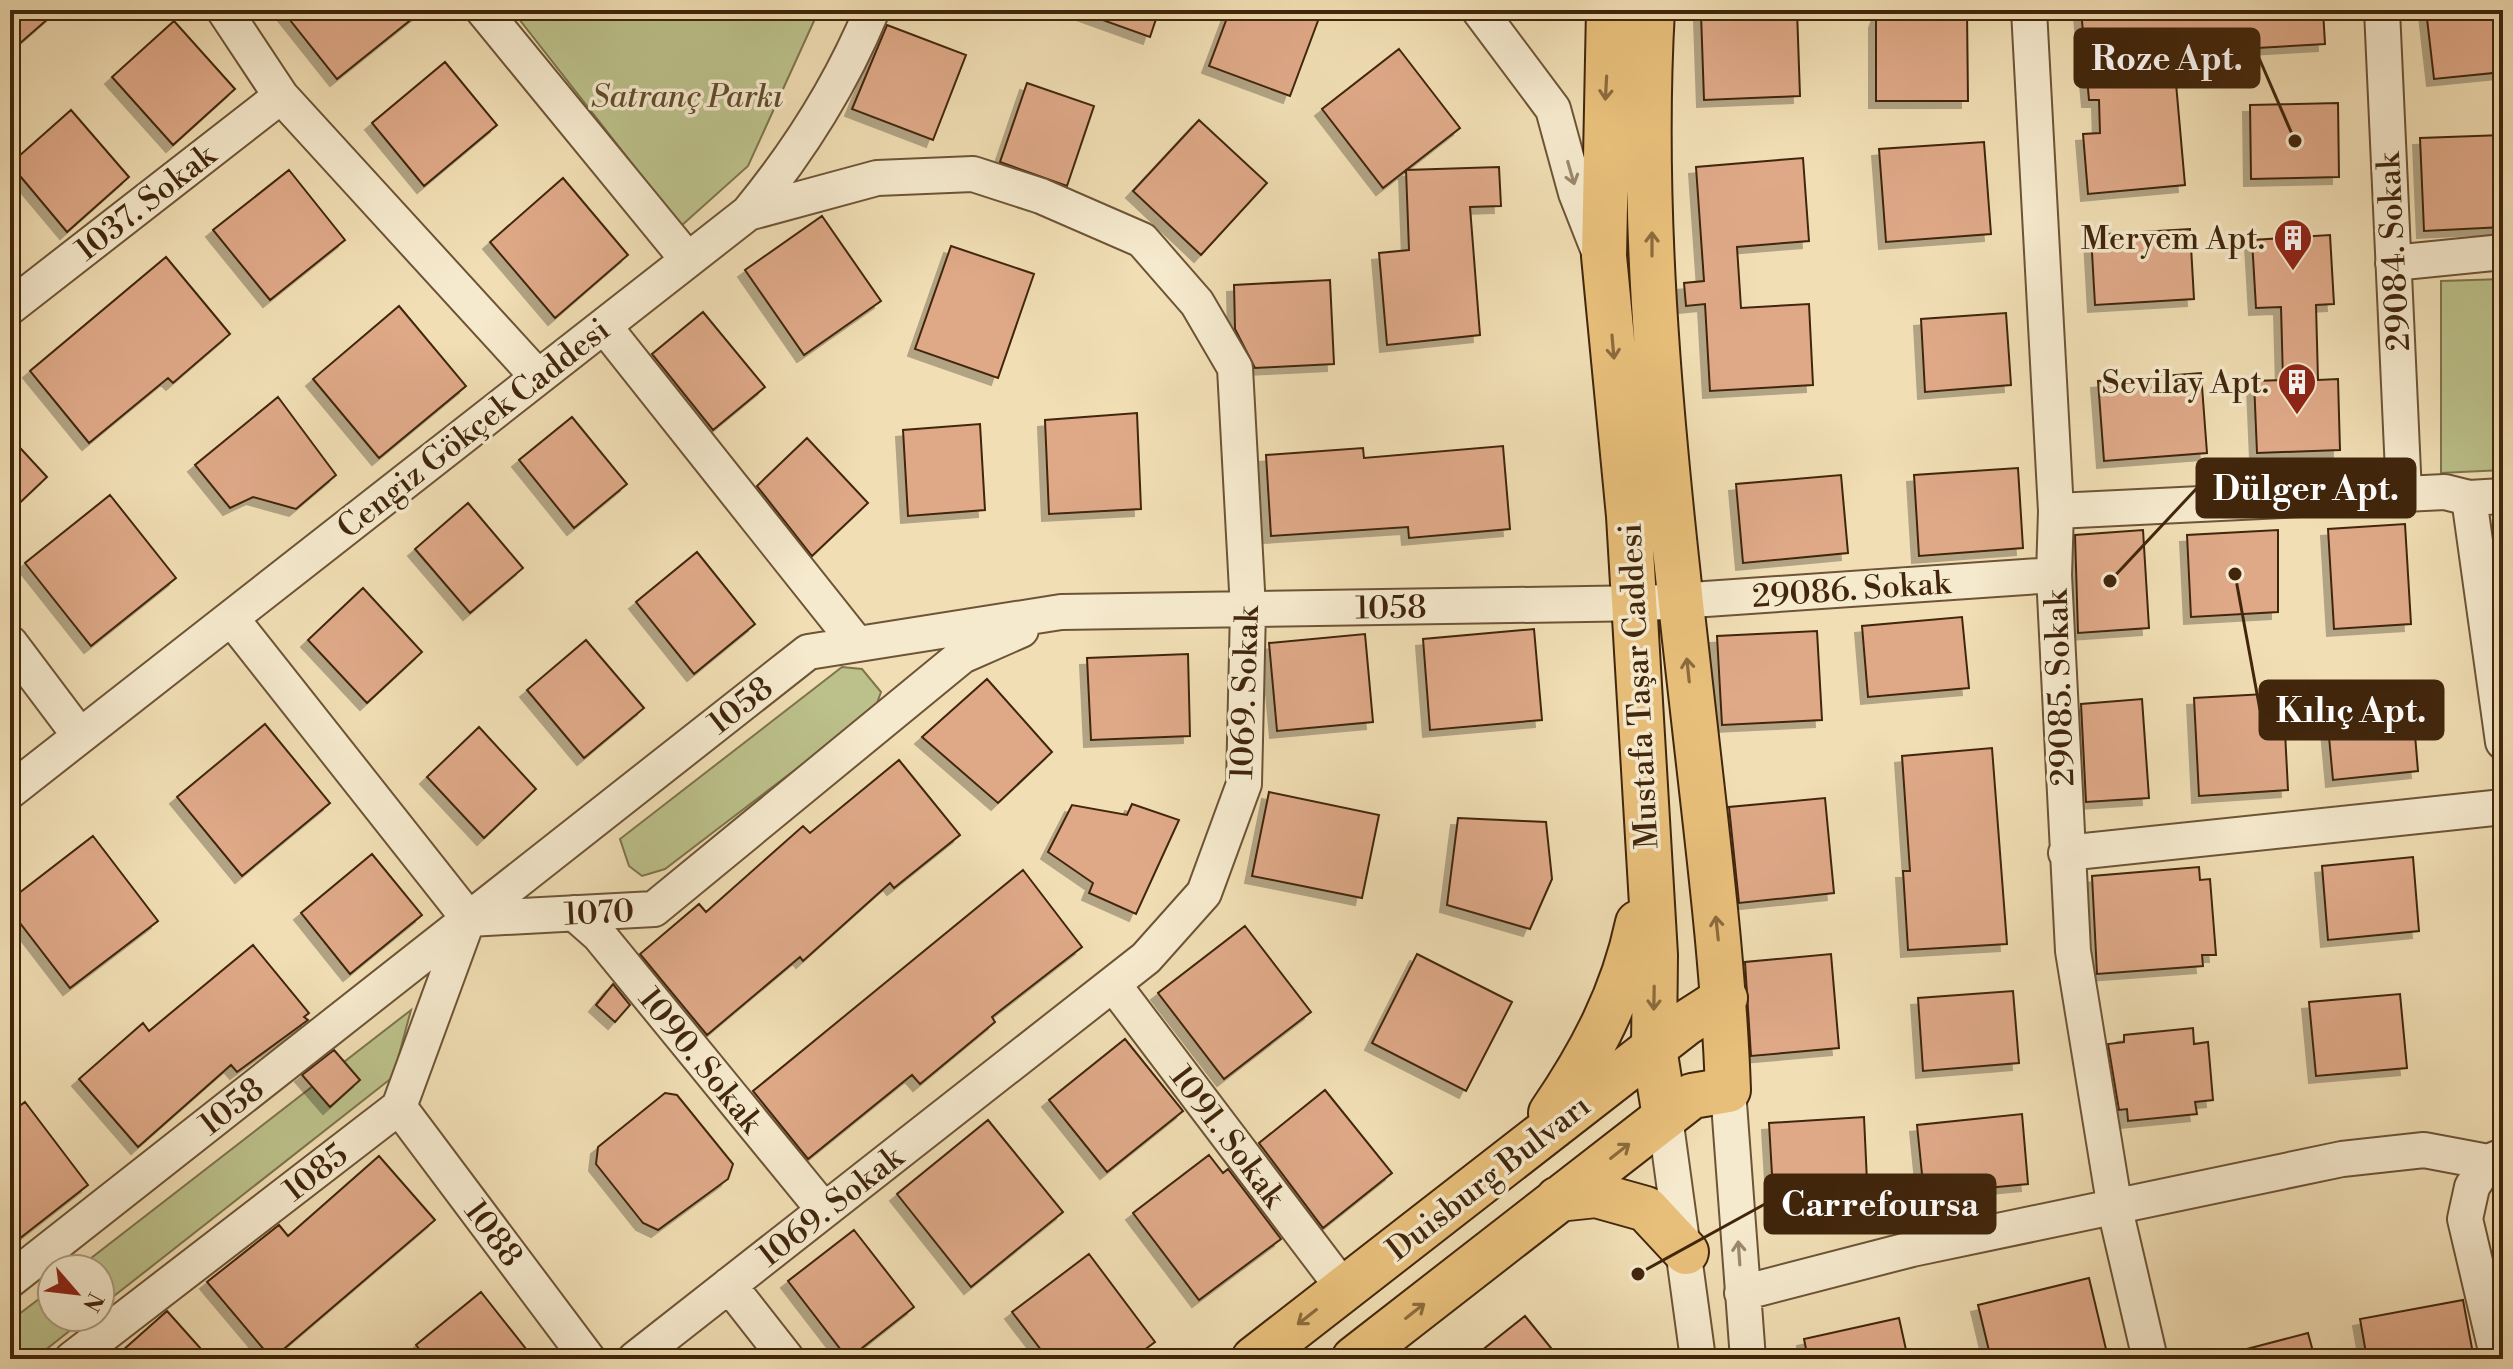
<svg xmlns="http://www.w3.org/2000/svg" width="2513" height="1369" font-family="'Libre Bodoni',serif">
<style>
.green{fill:#bcc18b;stroke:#7e744c;stroke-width:2}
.building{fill:#dfa988;stroke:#41260c;stroke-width:2;filter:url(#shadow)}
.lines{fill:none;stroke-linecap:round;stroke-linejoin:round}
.minor-casing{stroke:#6d5436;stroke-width:38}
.major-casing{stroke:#41260c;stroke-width:48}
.minor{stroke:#f6eace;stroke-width:34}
.major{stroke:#e8bf7a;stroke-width:44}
.oneway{stroke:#8c6b3d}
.oneway2{stroke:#9c886d}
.labels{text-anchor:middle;stroke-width:7;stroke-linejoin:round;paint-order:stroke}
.park-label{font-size:32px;font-style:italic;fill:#604d2c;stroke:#f6eace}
.street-label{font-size:32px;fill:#41260c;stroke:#f6eace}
.poi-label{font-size:32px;fill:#41260c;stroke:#f6eace;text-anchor:end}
.leader{fill:none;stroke:#41260c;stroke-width:3}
.callout-dot{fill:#41260c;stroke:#f6eace;stroke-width:3}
.callout{fill:#41260c;stroke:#41260c;stroke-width:3}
.callout-label{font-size:34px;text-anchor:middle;font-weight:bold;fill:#fff}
</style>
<defs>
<filter id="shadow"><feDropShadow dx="-7" dy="7" stdDeviation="0" flood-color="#0004"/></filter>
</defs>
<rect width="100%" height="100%" fill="#f1deb4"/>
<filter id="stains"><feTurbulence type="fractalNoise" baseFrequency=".0025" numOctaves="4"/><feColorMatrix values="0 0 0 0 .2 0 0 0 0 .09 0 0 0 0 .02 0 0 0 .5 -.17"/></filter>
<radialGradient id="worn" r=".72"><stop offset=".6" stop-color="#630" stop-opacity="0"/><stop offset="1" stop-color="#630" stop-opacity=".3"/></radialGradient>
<!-- green -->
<path class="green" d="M 512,10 L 819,10 L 748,166 L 681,226 Z
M 2503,279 L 2503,470 L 2441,473 L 2441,281 Z
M 842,667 L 862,669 L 881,692 L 875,709 L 665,869 L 642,876 L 629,866 L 620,839 Z
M 411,1010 L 393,1077 L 100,1307 L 100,1269 L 77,1269 Z
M 52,1289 L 52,1317 L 87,1317 L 34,1359 L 10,1359 L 10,1321 Z"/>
<!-- building -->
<path class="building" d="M 10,10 L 58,10 L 10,52 Z
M 282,10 L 423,10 L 337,79 Z
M 1084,10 L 1159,10 L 1150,37 L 1083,13 Z
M 1230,10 L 1322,10 L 1290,96 L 1209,66 Z
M 1797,10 L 1800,96 L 1704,100 L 1701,14 Z
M 1880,10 L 1967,10 L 1968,101 L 1876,101 L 1876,21 Z
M 2081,10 L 2323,10 L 2325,44 L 2188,52 L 2189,70 L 2175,72 L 2185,185 L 2088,194 L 2083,134 L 2100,133 L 2099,100 L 2089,100 Z
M 2426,10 L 2503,10 L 2503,72 L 2434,79 Z
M 174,21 L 235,89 L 173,145 L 112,77 Z
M 887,25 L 966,55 L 933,140 L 852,109 Z
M 1399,49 L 1460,128 L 1383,188 L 1322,109 Z
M 445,62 L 497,125 L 424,186 L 372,123 Z
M 1027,83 L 1094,106 L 1067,186 L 1000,162 Z
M 2338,103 L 2339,177 L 2251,179 L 2250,105 Z
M 71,110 L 129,177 L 67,232 L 10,164 Z
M 1199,120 L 1267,183 L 1201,255 L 1133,191 Z
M 2503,135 L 2503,227 L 2424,231 L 2420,138 Z
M 1984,142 L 1991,234 L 1886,242 L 1879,149 Z
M 1803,158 L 1809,241 L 1737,247 L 1741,308 L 1809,304 L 1813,385 L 1710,391 L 1705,304 L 1686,306 L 1684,283 L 1704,281 L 1696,167 Z
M 1499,167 L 1501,206 L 1470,207 L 1480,335 L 1387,345 L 1379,253 L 1409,250 L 1406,170 Z
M 289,170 L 345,240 L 270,300 L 213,230 Z
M 563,178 L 628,255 L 555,318 L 490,242 Z
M 822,216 L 881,301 L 804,355 L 745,270 Z
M 2190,229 L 2194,299 L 2095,305 L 2091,235 Z
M 2330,235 L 2334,304 L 2316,305 L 2318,380 L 2338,379 L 2340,450 L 2257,453 L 2254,381 L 2283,380 L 2281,307 L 2256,308 L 2252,240 Z
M 951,246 L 1034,274 L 998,378 L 915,349 Z
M 166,257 L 230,334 L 173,383 L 168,378 L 89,443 L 30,371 Z
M 1330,280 L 1334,364 L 1255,368 L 1235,329 L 1234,285 Z
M 399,306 L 466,386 L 379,458 L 313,379 Z
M 703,312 L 765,387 L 713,430 L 652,354 Z
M 2006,313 L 2011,385 L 1925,392 L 1921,319 Z
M 2201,373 L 2207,453 L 2104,461 L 2098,381 Z
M 278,397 L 336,475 L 296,509 L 253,497 L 230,508 L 195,465 Z
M 1137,413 L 1141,509 L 1049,514 L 1045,420 Z
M 572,417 L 627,484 L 574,528 L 519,460 Z
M 980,424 L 985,510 L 908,516 L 903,430 Z
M 10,437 L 47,477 L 10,512 Z
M 807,438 L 868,503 L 812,556 L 757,486 Z
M 1503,446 L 1510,529 L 1409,538 L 1408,527 L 1271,536 L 1266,455 L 1363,448 L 1364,458 Z
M 2018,468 L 2023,548 L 1919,556 L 1914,475 Z
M 1841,475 L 1848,553 L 1743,563 L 1736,484 Z
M 110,495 L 176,578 L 91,646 L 25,563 Z
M 468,503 L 523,568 L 470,613 L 415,549 Z
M 2405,524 L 2411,624 L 2334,629 L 2328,529 Z
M 2143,530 L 2149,628 L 2078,633 L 2075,535 Z
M 2278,530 L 2278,612 L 2191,617 L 2187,535 Z
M 697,552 L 755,624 L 694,674 L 636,602 Z
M 363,588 L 422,652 L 367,703 L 308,640 Z
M 1962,617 L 1969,688 L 1868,697 L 1862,626 Z
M 1534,629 L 1542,720 L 1430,730 L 1423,639 Z
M 1817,631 L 1822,720 L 1722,725 L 1717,636 Z
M 1365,634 L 1373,722 L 1277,731 L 1269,643 Z
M 586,640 L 644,708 L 584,758 L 527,690 Z
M 1188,654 L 1190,736 L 1091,740 L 1087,658 Z
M 987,679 L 1052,752 L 998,803 L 922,737 Z
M 2411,686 L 2418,771 L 2333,780 L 2325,694 Z
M 2283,693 L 2288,790 L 2199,796 L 2194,698 Z
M 2142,699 L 2149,798 L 2086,802 L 2081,704 Z
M 265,724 L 330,803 L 242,876 L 177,797 Z
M 479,727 L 536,789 L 484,838 L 427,777 Z
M 1992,748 L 2007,944 L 1908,950 L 1903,871 L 1910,871 L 1902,756 Z
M 899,760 L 960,835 L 894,888 L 890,883 L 803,961 L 800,957 L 707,1035 L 640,954 L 699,904 L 706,912 L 803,826 L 810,833 Z
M 1269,792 L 1379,815 L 1362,898 L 1252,876 Z
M 1825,798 L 1834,893 L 1739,903 L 1729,807 Z
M 1132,804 L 1179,820 L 1136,914 L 1089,893 L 1093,883 L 1048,852 L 1072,805 L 1127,815 Z
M 1458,818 L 1546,822 L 1552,879 L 1530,929 L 1447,905 Z
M 93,836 L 158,921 L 70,988 L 10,910 L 10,900 Z
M 372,854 L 422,915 L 350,974 L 301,913 Z
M 2413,857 L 2419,931 L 2328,940 L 2322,866 Z
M 2199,867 L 2200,880 L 2210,879 L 2216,955 L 2202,955 L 2203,966 L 2097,974 L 2092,876 Z
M 1023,870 L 1082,947 L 992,1017 L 995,1022 L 920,1084 L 912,1075 L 808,1159 L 753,1091 Z
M 1245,926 L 1311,1012 L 1224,1079 L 1158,993 Z
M 253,945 L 309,1013 L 304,1017 L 308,1020 L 237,1072 L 231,1065 L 138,1147 L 79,1079 L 143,1023 L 149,1031 Z
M 1417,954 L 1512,1002 L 1466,1091 L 1372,1043 Z
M 1831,954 L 1839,1048 L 1751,1056 L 1745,962 Z
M 613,984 L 630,1005 L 615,1022 L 596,1005 Z
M 2013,991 L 2019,1063 L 1923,1071 L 1918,998 Z
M 2400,994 L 2407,1068 L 2316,1076 L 2309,1002 Z
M 2193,1028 L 2194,1044 L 2208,1042 L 2213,1100 L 2195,1102 L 2197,1114 L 2128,1121 L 2127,1109 L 2119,1110 L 2108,1044 L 2124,1042 L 2124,1035 Z
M 1125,1039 L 1183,1111 L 1107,1172 L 1049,1100 Z
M 334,1050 L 360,1080 L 330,1107 L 302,1075 Z
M 1325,1090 L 1392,1173 L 1323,1228 L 1259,1143 Z
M 665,1093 L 677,1095 L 733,1164 L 728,1179 L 658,1230 L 643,1223 L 596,1164 L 598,1147 Z
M 25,1102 L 88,1185 L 10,1246 L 10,1113 Z
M 2022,1114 L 2028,1184 L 1924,1194 L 1917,1125 Z
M 1864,1117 L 1868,1203 L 1774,1209 L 1769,1123 Z
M 988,1120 L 1063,1212 L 971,1287 L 897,1194 Z
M 1209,1155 L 1223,1173 L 1228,1169 L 1281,1239 L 1199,1300 L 1133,1213 Z
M 379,1156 L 435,1220 L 272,1359 L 207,1282 L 279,1225 L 288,1236 Z
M 854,1230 L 914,1307 L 848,1359 L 788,1281 Z
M 1089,1254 L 1155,1342 L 1132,1359 L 1048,1359 L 1012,1312 Z
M 2089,1278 L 2106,1349 L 2068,1359 L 1991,1359 L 1978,1305 Z
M 481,1292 L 534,1359 L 427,1359 L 416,1345 Z
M 2463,1300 L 2474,1359 L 2367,1359 L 2360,1319 Z
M 167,1311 L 210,1359 L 113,1359 Z
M 1525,1316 L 1560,1359 L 1471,1359 Z
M 1899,1318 L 1908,1359 L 1808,1359 L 1804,1339 Z
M 2308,1333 L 2315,1359 L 2240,1359 L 2239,1351 Z"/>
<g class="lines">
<defs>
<path id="minor" d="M 224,10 L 281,96 L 538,377
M 483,10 L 688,260
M 1479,10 L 1553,109 L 1576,193 L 1600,254
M 2029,10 L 2056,511 L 2054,575 L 2073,951 L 2115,1209 L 2150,1359
M 2382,10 L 2404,494
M 2393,263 L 2503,252
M 10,307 L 281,96
M 604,326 L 857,644
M 2469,498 L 2503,742
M 2056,511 L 2445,492 L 2469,498 L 2503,496
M 231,618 L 469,919 L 654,909 L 962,656 L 1021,630
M 10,643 L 80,736
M 10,791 L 748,213 C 800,150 841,85 872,10
M 2066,853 L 2503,807
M 574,913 L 599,935 L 824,1210
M 1113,984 L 1344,1289
M 1728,1090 L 1748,1359
M 399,1107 L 588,1359
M 1665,1117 L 1698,1359
M 10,1280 L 808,652 L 1061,612 L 1648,603 L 2054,575
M 729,1285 L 787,1359
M 1742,1293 L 1912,1249 L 2342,1159 L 2424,1150 L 2488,1162
M 72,1359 L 399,1107 L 468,919
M 635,1359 L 1146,958 L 1204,893 L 1244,784 L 1248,609 L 1235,368 L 1197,303 L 1142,240 L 1041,196 L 973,174 L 877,178 L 748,213
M 2498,1359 L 2465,1219 L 2472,1187 L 2488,1162 L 2503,1156"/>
<path id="major" d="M 1609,10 L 1604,256 L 1629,516 L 1655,955 L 1654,1048 L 1665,1117
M 1551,1113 C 1592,1053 1623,994 1638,923
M 1558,1199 L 1596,1195 L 1646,1209 L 1686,1252
M 1254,1359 L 1686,1023 L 1725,998
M 1354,1359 L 1692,1096 L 1728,1090 C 1724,975 1710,861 1697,746 C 1670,506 1638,251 1652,10"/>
</defs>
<!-- minor casing -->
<use href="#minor" class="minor-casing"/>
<!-- major casing -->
<use href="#major" class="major-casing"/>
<!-- minor -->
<use href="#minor" class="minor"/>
<!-- major -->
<use href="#major" class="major"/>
</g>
<!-- one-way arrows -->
<defs><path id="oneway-shaft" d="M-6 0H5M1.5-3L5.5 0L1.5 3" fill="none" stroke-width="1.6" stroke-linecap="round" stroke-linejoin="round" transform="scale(2)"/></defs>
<g class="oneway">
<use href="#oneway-shaft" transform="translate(1606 88) rotate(93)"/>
<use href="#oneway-shaft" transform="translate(1652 244) rotate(-90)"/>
<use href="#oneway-shaft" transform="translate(1613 347) rotate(85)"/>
<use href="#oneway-shaft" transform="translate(1688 670) rotate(-96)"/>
<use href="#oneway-shaft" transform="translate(1717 928) rotate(-96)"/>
<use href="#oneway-shaft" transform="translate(1654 998) rotate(91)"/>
<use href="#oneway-shaft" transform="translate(1620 1151) rotate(-38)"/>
<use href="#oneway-shaft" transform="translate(1415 1311) rotate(-38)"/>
<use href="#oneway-shaft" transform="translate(1307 1317) rotate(142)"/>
</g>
<g class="oneway2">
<use href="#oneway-shaft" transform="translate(1571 173) rotate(74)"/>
<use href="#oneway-shaft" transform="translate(1739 1253) rotate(-94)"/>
</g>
<!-- icons -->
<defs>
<symbol id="building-pin" viewBox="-11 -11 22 30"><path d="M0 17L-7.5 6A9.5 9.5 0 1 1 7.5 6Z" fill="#8f2418" stroke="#f6eace"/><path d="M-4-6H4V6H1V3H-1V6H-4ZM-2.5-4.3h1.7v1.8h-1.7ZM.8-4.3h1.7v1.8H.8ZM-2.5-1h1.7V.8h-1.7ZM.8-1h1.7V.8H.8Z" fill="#fff"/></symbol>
</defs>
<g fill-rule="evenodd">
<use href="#building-pin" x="2271" y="216" width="44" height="60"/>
<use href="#building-pin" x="2275" y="360" width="44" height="60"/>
</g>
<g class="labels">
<!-- park labels -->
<g class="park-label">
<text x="687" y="107">Satranç Parkı</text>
</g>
<!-- street labels -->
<g class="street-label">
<text transform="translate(145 202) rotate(-38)" y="11">1037. Sokak</text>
<text transform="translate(2393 252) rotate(-93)" y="11">29084. Sokak</text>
<text transform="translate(473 428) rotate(-38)" y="11">Cengiz Gökçek Caddesi</text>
<text transform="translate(1851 589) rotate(-4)" y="11">29086. Sokak</text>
<text transform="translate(1391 607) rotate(-1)" y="11">1058</text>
<text transform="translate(1638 686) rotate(-93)" y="11">Mustafa Taşar Caddesi</text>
<text transform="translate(2059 688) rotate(-92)" y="11">29085. Sokak</text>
<text transform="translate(1244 693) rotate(-88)" y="11">1069. Sokak</text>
<text transform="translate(740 705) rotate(-38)" y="11">1058</text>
<text transform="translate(599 912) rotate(-3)" y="11">1070</text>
<text transform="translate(701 1060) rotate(51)" y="11">1090. Sokak</text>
<text transform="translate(231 1106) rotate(-38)" y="11">1058</text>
<text transform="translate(1228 1136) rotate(53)" y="11">1091. Sokak</text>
<text transform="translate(315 1172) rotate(-38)" y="11">1085</text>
<text transform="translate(1488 1177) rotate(-38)" y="11">Duisburg Bulvarı</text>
<text transform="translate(830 1206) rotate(-38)" y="11">1069. Sokak</text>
<text transform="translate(494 1233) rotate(53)" y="11">1088</text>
</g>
<!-- poi labels -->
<g class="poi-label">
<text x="2265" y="249">Meryem Apt.</text>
<text x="2269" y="393">Sevilay Apt.</text>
</g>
</g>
<!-- callouts -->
<path class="leader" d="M2295 141L2259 58M2110 581L2197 488M2235 574L2260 710M1638 1274L1765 1204"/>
<g class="callout-dot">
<circle cx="2295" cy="141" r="8"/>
<circle cx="2110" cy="581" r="8"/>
<circle cx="2235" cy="574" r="8"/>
<circle cx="1638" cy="1274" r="8"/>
</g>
<g class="callout">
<rect x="2075" y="29" width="184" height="58" rx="8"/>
<rect x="2197" y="459" width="218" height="58" rx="8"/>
<rect x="2260" y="681" width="183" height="58" rx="8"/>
<rect x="1765" y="1175" width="230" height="58" rx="8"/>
</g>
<g class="callout-label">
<text x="2167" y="70">Roze Apt.</text>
<text x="2306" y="500">Dülger Apt.</text>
<text x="2351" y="722">Kılıç Apt.</text>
<text x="1880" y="1216">Carrefoursa</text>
</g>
<!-- margin -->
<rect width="2513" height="1369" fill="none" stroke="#f1deb4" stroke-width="40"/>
<rect x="12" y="12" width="2489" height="1345" fill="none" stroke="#41260c" stroke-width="4"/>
<rect x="20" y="20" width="2473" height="1329" fill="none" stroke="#41260c" stroke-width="2"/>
<!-- north arrow -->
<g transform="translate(76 1293) rotate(118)"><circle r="38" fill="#f6eace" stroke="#ae9c80" stroke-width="2"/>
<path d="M0-6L14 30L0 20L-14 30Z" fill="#8f2418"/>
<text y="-12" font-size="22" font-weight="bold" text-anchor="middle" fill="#41260c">N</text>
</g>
<rect width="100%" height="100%" filter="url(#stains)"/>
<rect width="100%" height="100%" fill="url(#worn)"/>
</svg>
